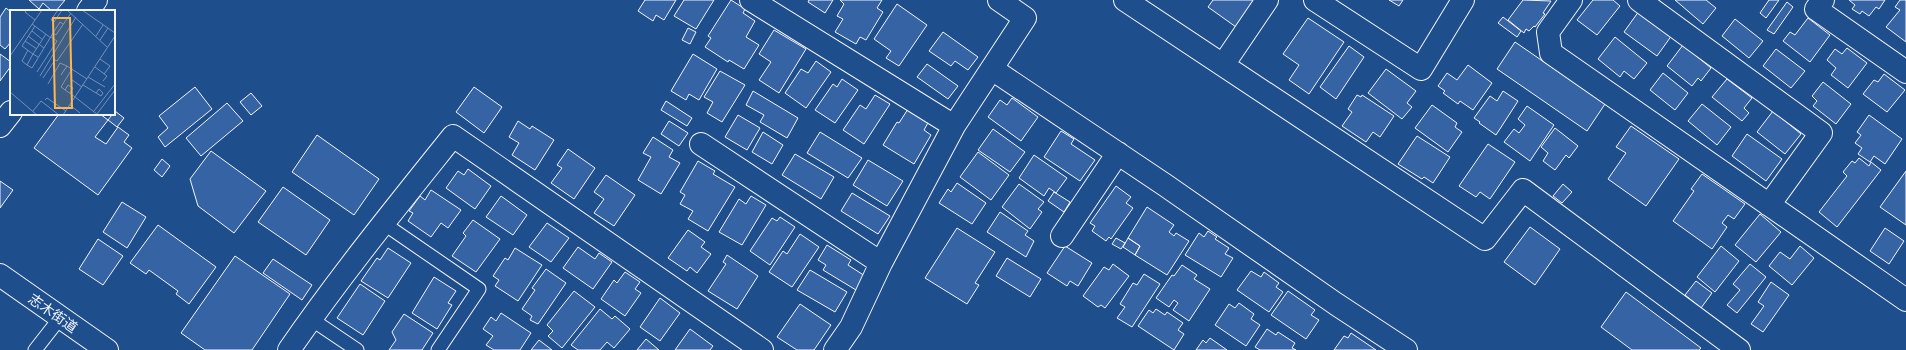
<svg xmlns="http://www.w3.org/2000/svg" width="1906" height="350" font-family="Poppins,'Noto Sans JP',sans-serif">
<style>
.building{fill:#3563a3;stroke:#f2f6ff}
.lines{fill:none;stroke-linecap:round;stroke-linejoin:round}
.service-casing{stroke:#f2f6ff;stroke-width:15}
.minor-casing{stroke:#f2f6ff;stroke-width:24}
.primary-casing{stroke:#f2f6ff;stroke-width:24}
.service{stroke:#1f4e8c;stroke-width:13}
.minor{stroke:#1f4e8c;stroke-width:22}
.primary{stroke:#1f4e8c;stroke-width:22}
.labels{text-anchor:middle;stroke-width:3;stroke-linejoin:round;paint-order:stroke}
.street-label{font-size:14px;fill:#f2f6ff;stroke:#1f4e8c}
.inset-road{fill:none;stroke:#7391ba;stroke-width:1}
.view{fill:#ffb74d;fill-opacity:0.15;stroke:#ffb74d;stroke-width:2}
.inset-edge{fill:none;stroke:#f2f6ff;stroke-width:2}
</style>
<rect width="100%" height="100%" fill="#1f4e8c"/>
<!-- building -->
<path class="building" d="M 29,0 L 65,0 L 56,11 L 52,11 L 43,3 L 39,9 Z
M 645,0 L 676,0 L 664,20 L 656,15 L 653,21 L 638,11 Z
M 684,0 L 714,0 L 696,29 L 674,16 Z
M 731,0 L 745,9 L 743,13 L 755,21 L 746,37 L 759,45 L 744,69 L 729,60 L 728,62 L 705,47 L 711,38 L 708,36 Z
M 809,0 L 833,0 L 825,13 L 808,2 Z
M 840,0 L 882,0 L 877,8 L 883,12 L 866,40 L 860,37 L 856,44 L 835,32 L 843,19 L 837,16 L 844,4 Z
M 1213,0 L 1254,0 L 1236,27 L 1208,7 Z
M 1389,0 L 1403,0 L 1399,6 Z
M 1523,0 L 1551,1 L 1543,13 L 1545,14 L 1535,27 L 1534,26 L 1529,31 L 1526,29 L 1524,33 L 1508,20 Z
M 1593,0 L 1613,0 L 1620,6 L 1597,35 L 1577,20 Z
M 1675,0 L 1706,0 L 1716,8 L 1703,24 Z
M 1769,0 L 1779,0 L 1766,18 L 1760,13 Z
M 1849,0 L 1885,0 L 1879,9 L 1876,7 L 1869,16 L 1862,11 L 1860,14 L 1852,9 L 1855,5 Z
M 1900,0 L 1906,0 L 1906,42 L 1886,27 L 1900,10 L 1895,7 Z
M 1787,2 L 1793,7 L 1774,34 L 1767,30 Z
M 897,4 L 927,25 L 899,66 L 886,58 L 891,51 L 874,39 Z
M 6,8 L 11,12 L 11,42 L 5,49 L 0,45 L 0,17 Z
M 1639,11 L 1672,35 L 1657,56 L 1624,32 Z
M 1503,17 L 1521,31 L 1517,37 L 1498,23 Z
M 1308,18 L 1344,42 L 1309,94 L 1289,80 L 1299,65 L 1283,54 Z
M 1808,18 L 1830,35 L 1810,62 L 1783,41 L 1790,32 L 1795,35 Z
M 1735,19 L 1763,41 L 1749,58 L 1722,36 Z
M 688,28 L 696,32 L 690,44 L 682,40 Z
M 774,30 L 806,49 L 779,93 L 759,80 L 771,62 L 759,54 Z
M 943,32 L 978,57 L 968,70 L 955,61 L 951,66 L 929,51 Z
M 1615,37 L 1647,63 L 1634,79 L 1624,71 L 1620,77 L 1598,59 Z
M 1515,42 L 1605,104 L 1587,131 L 1497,69 Z
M 1683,45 L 1711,68 L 1701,81 L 1698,78 L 1692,86 L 1667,66 Z
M 1349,46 L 1364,57 L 1336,99 L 1320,87 Z
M 1847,48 L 1867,63 L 1848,88 L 1831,75 L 1836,68 L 1827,60 L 1835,49 L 1842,54 Z
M 1776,49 L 1805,71 L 1791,88 L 1763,66 Z
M 0,54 L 11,62 L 11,66 L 0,81 Z
M 693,54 L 717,69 L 699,100 L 689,94 L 686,100 L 671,91 Z
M 816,61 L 831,72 L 806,108 L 785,93 L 801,69 L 808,73 Z
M 927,64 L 958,86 L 948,99 L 917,77 Z
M 1468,65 L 1492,83 L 1473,110 L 1460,101 L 1458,104 L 1443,93 L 1445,91 L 1438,86 L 1447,73 L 1457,80 Z
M 1386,69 L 1416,91 L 1407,103 L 1412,107 L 1402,119 L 1368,93 Z
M 720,71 L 745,85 L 722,122 L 707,113 L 713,102 L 704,97 Z
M 1663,73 L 1688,93 L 1675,110 L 1650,90 Z
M 1884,74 L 1905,90 L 1887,112 L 1863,94 L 1874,80 L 1878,82 Z
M 842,79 L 858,90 L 835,123 L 815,110 L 833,84 L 837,87 Z
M 1727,79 L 1752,98 L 1744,108 L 1749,113 L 1742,121 L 1712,97 Z
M 1823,82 L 1851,104 L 1836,124 L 1813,106 L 1817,101 L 1812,96 Z
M 195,87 L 212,109 L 165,147 L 158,137 L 168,128 L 159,116 Z
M 474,87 L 502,107 L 484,133 L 456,112 Z
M 753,91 L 798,118 L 787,138 L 760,122 L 764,115 L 746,105 Z
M 1503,91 L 1518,101 L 1496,135 L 1479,123 L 1480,122 L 1474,118 L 1490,96 L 1497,101 Z
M 251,93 L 262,106 L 251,115 L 240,102 Z
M 875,95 L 890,104 L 864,144 L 843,130 L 860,105 L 866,109 Z
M 1357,95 L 1361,97 L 1362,95 L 1394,116 L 1380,137 L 1373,132 L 1366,142 L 1342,126 L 1352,112 L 1348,109 Z
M 1012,98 L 1038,117 L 1021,141 L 988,117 L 1000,100 L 1007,105 Z
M 666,101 L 692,118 L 687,126 L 661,110 Z
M 227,103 L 243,121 L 201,156 L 186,138 Z
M 1702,104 L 1731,127 L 1717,145 L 1688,121 Z
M 1432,105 L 1457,123 L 1455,127 L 1462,132 L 1448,152 L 1415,128 Z
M 1527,106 L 1554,125 L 1530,161 L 1504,142 L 1514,129 L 1519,133 L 1525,125 L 1518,119 Z
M 908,109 L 929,121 L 924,130 L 931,135 L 914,164 L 883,145 L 897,122 L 899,123 Z
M 115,111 L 124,118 L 117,127 L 108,120 Z
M 1773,111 L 1801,134 L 1785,154 L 1757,132 Z
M 59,114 L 100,114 L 108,120 L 95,137 L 106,144 L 118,127 L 129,135 L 124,142 L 132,148 L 98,195 L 34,148 Z
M 738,115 L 760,128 L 747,150 L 725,137 Z
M 1869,115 L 1902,139 L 1885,164 L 1874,156 L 1870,162 L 1858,154 L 1862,148 L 1855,143 L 1861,135 L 1857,132 Z
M 518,121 L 530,129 L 532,126 L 554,140 L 535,170 L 512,155 L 519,143 L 509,137 Z
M 669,121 L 688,133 L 679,146 L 661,134 Z
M 1631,126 L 1679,159 L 1646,206 L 1608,179 L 1626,153 L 1616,147 Z
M 1555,128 L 1578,146 L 1569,158 L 1566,155 L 1555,170 L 1543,161 L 1548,153 L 1541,147 Z
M 993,129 L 1025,152 L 1010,172 L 978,150 Z
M 1061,131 L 1074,139 L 1071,144 L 1095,160 L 1080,181 L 1044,157 Z
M 763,132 L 783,145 L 772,164 L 752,152 Z
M 820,132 L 862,158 L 848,178 L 807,153 Z
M 1747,134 L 1782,159 L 1766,181 L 1732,156 Z
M 317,135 L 379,179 L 354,215 L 292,172 Z
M 1417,136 L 1450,157 L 1433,183 L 1424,177 L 1422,179 L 1398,164 Z
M 653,137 L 673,150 L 669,157 L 680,163 L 661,194 L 638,180 L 651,157 L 643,153 Z
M 1488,144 L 1515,162 L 1490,199 L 1480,192 L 1476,197 L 1459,186 Z
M 568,149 L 595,168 L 574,199 L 551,183 L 562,168 L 557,165 Z
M 211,151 L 266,191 L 234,233 L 198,206 L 190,179 Z
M 978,152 L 1009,175 L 991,200 L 960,177 Z
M 795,154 L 834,177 L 821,199 L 782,175 Z
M 1034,155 L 1067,178 L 1056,193 L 1049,188 L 1044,196 L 1019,178 Z
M 1859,158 L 1869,166 L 1871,162 L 1881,170 L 1837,227 L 1819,212 L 1847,176 L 1843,172 L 1852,161 L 1855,163 Z
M 162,159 L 170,166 L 162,177 L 154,170 Z
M 868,160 L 903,181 L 887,206 L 853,185 Z
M 698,161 L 715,171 L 713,174 L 735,187 L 708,231 L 688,219 L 693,211 L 680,204 L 685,195 L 680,192 Z
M 468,169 L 491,186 L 475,209 L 446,188 L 458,171 L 464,175 Z
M 1906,171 L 1906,225 L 1880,207 Z
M 1702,174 L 1745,204 L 1734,219 L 1728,215 L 1722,223 L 1727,227 L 1712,249 L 1673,221 L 1694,191 L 1691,189 Z
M 606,175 L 635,195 L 614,226 L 594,213 L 604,199 L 594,192 Z
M 0,181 L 13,190 L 0,208 Z
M 957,183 L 986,203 L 972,224 L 939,203 L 948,189 L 951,192 Z
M 1019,184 L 1044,202 L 1038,209 L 1042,212 L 1030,229 L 1002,207 Z
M 1563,184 L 1572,192 L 1562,203 L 1553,196 Z
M 1116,186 L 1131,197 L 1126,203 L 1133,208 L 1111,239 L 1109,237 L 1106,241 L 1092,231 L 1095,226 L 1090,223 Z
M 283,187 L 330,220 L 306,255 L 258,222 Z
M 431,190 L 461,210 L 448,228 L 441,223 L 431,237 L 408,221 L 413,213 L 409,211 L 420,196 L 425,200 Z
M 1054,192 L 1070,202 L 1064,212 L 1048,201 Z
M 852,193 L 890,216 L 878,234 L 841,211 Z
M 501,196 L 527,215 L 513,235 L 486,217 Z
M 751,196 L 766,205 L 742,245 L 719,232 L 739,199 L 746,204 Z
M 122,202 L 146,217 L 127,248 L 103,232 Z
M 1147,207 L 1174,225 L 1169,232 L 1174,236 L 1176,233 L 1189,241 L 1167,275 L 1135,255 L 1140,246 L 1128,238 Z
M 1000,212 L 1028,231 L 1025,235 L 1034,241 L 1026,257 L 987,232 Z
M 1760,214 L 1781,232 L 1756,262 L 1735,245 Z
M 780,217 L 795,227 L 770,265 L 750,251 L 772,218 L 777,221 Z
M 473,220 L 500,239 L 476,272 L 452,256 L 466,236 L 463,233 Z
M 547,223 L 569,238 L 551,262 L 529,247 Z
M 158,225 L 216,267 L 189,304 L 176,294 L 178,291 L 149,270 L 146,274 L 130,263 Z
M 1530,227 L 1560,249 L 1535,285 L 1504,262 Z
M 957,228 L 995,252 L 975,283 L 979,285 L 967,304 L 925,278 Z
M 1885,228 L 1904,241 L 1889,264 L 1870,251 Z
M 688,230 L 705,242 L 701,247 L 711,254 L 697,273 L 690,267 L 687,271 L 668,258 Z
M 1208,231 L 1217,237 L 1215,239 L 1229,248 L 1225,254 L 1233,258 L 1221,277 L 1185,255 L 1199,233 L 1204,237 Z
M 800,234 L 819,247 L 792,287 L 769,272 L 783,251 L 787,254 Z
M 1116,238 L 1125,243 L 1121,249 L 1112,244 Z
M 1128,238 L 1140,246 L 1135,255 L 1123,247 Z
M 98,239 L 123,256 L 103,285 L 79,269 Z
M 827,245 L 851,260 L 848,265 L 865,276 L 856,290 L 823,270 L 826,265 L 818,260 Z
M 1065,246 L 1092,263 L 1078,286 L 1070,281 L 1067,286 L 1047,273 Z
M 1721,246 L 1739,261 L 1715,292 L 1697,277 Z
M 1800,246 L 1814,258 L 1792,285 L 1769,266 L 1780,252 L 1790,259 Z
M 578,247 L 595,259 L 599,253 L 612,262 L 593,289 L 563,268 Z
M 388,248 L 411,263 L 388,298 L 361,281 L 377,258 L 380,260 Z
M 515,248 L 542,265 L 518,301 L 495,286 L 499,280 L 493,276 L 505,258 L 508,260 Z
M 727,255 L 758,276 L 737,309 L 708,291 L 726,264 L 723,262 Z
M 235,256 L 290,294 L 252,350 L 205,350 L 181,333 Z
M 1007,258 L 1041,279 L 1030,297 L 996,276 Z
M 273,259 L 312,285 L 302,300 L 263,273 Z
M 1113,264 L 1129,276 L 1105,308 L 1101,305 L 1098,307 L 1083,296 L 1104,267 L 1109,270 Z
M 1750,264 L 1766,277 L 1737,313 L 1727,305 L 1740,290 L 1733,284 Z
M 1182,265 L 1197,275 L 1194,279 L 1210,289 L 1189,321 L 1173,310 L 1178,303 L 1174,300 L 1169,307 L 1156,298 L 1172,275 L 1174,276 Z
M 546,269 L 566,283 L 538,324 L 530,320 L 532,316 L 522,309 L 535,290 L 532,288 Z
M 810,270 L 847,292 L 835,312 L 797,290 Z
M 1251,271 L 1261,277 L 1264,272 L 1279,283 L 1276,287 L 1283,292 L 1269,312 L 1237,290 Z
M 625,272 L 640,282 L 635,289 L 641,293 L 625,316 L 601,299 L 614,280 L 617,283 Z
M 1144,274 L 1160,284 L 1132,327 L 1117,318 L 1125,307 L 1120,304 L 1133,283 L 1137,285 Z
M 434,277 L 456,291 L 448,303 L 452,305 L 437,329 L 412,313 Z
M 1696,281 L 1712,293 L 1701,308 L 1685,295 Z
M 1771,282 L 1789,295 L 1763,332 L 1751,324 L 1764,306 L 1758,302 Z
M 360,284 L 385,301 L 363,335 L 337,318 Z
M 574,291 L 595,307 L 562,348 L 548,336 L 553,331 L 547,325 Z
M 1288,291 L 1315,310 L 1311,315 L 1319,320 L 1306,339 L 1271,315 Z
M 1626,292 L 1701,348 L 1699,350 L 1632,350 L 1601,327 Z
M 660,298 L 680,313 L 660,341 L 640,327 Z
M 1239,303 L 1254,314 L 1251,319 L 1260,325 L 1246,346 L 1215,325 L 1229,304 L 1235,308 Z
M 800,304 L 831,325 L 814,350 L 797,350 L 777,337 Z
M 600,309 L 612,319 L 615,316 L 630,329 L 614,348 L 607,342 L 600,350 L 578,350 L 571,345 Z
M 1156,309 L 1165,315 L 1167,312 L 1183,323 L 1178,330 L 1184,334 L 1174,350 L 1138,326 L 1149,310 L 1153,313 Z
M 501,313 L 531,333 L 520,350 L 494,350 L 486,345 L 493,336 L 483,329 L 491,317 L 496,321 Z
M 404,314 L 433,333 L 422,350 L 389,350 L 396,340 L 392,332 Z
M 690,329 L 713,346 L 710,350 L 675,350 Z
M 1267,329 L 1276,335 L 1278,332 L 1295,343 L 1292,348 L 1296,350 L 1260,350 L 1255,347 Z
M 1351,333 L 1376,350 L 1334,350 L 1344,336 L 1348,338 Z
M 1210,338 L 1227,350 L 1196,350 L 1203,340 L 1206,343 Z
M 646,339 L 659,350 L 637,350 Z
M 539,340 L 552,350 L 531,350 Z"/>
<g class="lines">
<defs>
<path id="service" d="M 383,223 L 479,289 L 438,350
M 311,319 L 357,350
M 35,350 L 60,318"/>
<path id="minor" d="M 751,0 L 954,126 L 881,263
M 1125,0 L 1485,239 L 1523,190 L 1739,350
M 1315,0 L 1421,69 L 1463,0
M 1571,0 L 1548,32 L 1551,53 L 1906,300
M 1639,0 L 1821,133 L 1769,205
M 1823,0 L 1816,9 L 1906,72
M 88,11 L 96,0
M 1223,65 L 1267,0
M 992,69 L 1165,185 L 1336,304 L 1406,350
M 0,126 L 11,112
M 954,126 L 1025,18 L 999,0
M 701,144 L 881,263 L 851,327 L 835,350
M 1062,236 L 1118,153
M 289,350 C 340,276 397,206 453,136 L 762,350"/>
<path id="primary" d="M 0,275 L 107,350"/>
</defs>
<!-- service casing -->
<use href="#service" class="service-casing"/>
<!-- minor casing -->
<use href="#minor" class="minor-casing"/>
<!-- primary casing -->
<use href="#primary" class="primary-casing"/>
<!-- service -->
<use href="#service" class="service"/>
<!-- minor -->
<use href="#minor" class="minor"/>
<!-- primary -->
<use href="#primary" class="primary"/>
</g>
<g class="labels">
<!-- street labels -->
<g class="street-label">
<text transform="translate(53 313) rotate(35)" y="5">志木街道</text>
</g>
</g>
<!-- overview -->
<g transform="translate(10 10)">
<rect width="105" height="105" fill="#1f4e8c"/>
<path class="inset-road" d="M 16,0 L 15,2 L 25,10M 48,0 L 41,10 L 44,12 L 52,0M 57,0 L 97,37M 72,0 L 105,23M 22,14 L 41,28M 53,14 L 50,12 L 43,23 L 46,25 L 61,3M 25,16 L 12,36 L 23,44 L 36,24M 22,21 L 33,30M 18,26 L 34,38M 86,26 L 93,15M 90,30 L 98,18M 15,31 L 27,39M 0,46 L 32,0M 28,47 L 23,44 L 17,55 L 22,58 L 43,23M 90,49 L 100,56 L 94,64M 47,51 L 73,14M 17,55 L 12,51 L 18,40M 85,57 L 97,66 L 93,71M 62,59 L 51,77 L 65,87M 27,62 L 47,31 L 41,27M 51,65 L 57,56 L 77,69M 30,66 L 66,7M 78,67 L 95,77M 33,68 L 45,50 L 47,51M 62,70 L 72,77M 38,74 L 50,53 L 57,56M 73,75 L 91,86 L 93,83 L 89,79 L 86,83M 55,80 L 58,75 L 63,78 L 60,83M 0,82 L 27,105M 65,87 L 88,105M 35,90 L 37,88 L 56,101M 60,95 L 70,103M 23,101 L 31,91 L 49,105M 84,101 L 105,74M 87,104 L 105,80M 53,105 L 105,26"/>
<path class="view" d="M 43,8 L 60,8 L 62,98 L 45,98 Z"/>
<rect width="105" height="105" class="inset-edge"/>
</g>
</svg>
